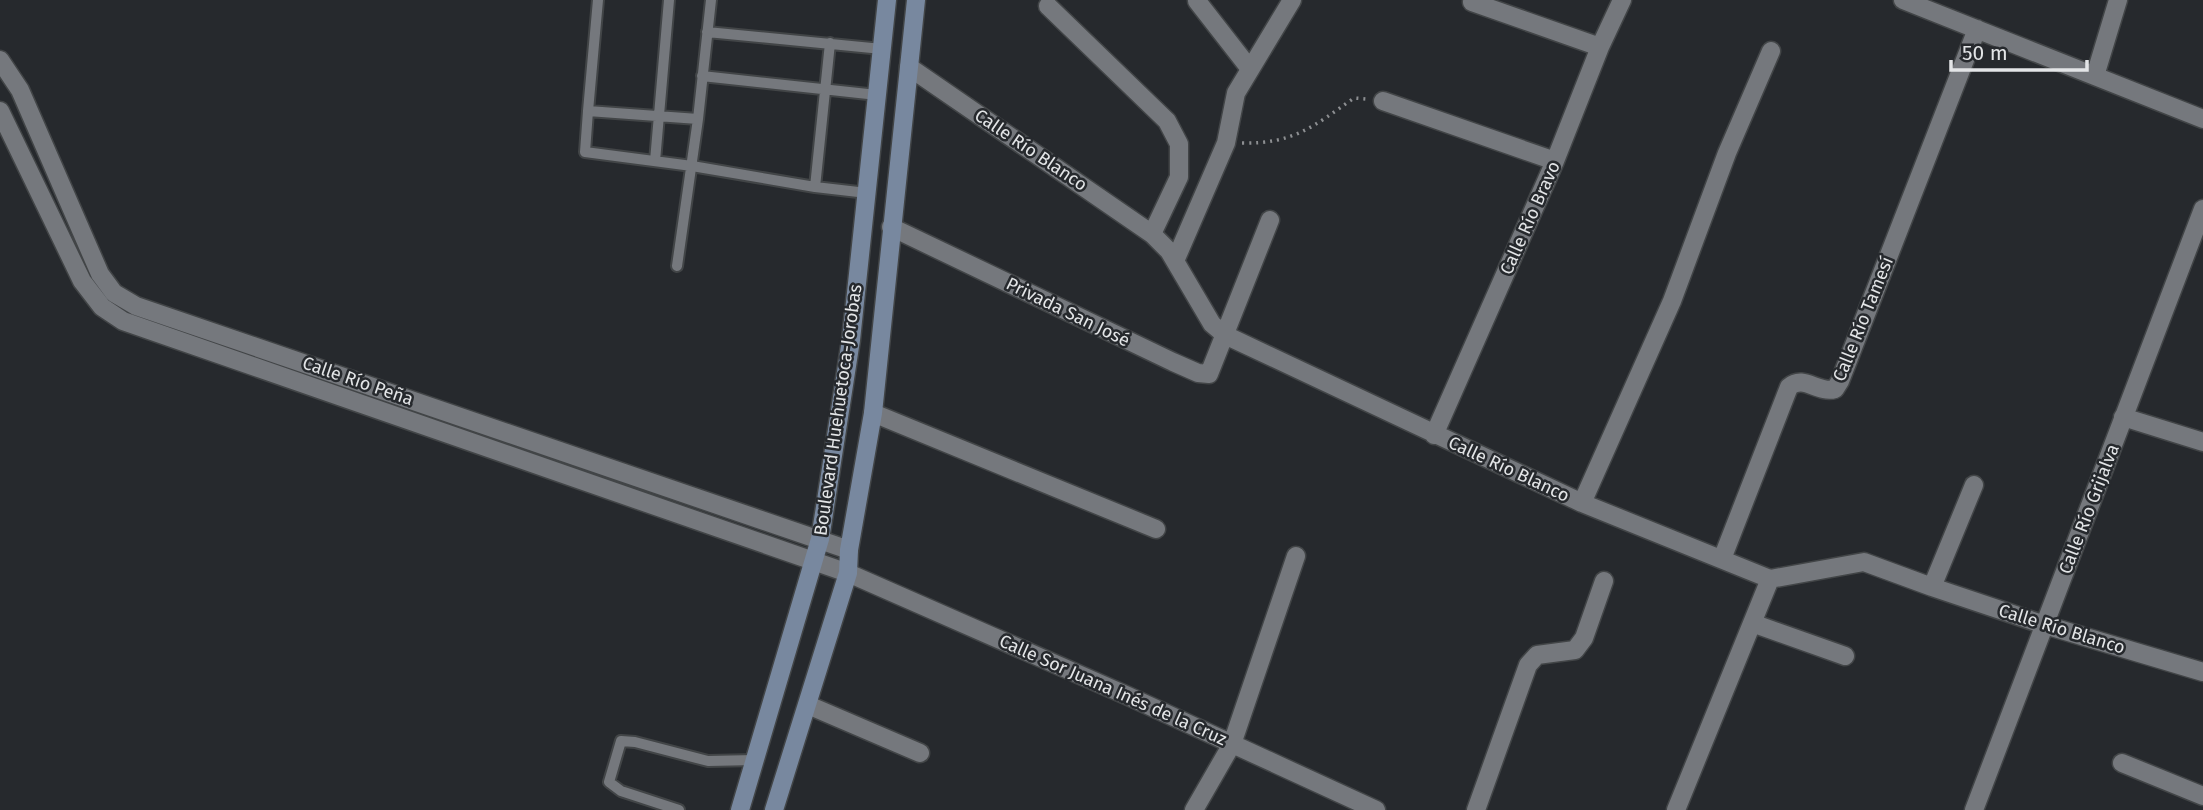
<svg xmlns="http://www.w3.org/2000/svg" width="2203" height="810" font-family="'Fira Sans',sans-serif">
<style>
.lines{fill:none;stroke-linecap:round;stroke-linejoin:round}
.lane-casing{stroke:#424547;stroke-width:14}
.street-casing{stroke:#424547;stroke-width:21}
.secondary-casing{stroke:#424547;stroke-width:21}
.path{stroke:#8d8f92;stroke-width:3.5;stroke-dasharray:2 5;stroke-linecap:butt}
.lane{stroke:#75787d;stroke-width:10}
.street{stroke:#75787d;stroke-width:18}
.secondary{stroke:#78889f;stroke-width:18}
.labels{text-anchor:middle;stroke-width:5;stroke-linejoin:round;paint-order:stroke}
.street-label{font-size:18px;fill:#e3e5e7;stroke:#26292d}
</style>
<rect width="100%" height="100%" fill="#26292d"/>
<g class="lines">
<defs>
<path id="lane" d="M 598,0 L 588,111 L 698,119 L 711,0
M 707,32 L 882,49
M 702,76 L 877,95
M 588,111 L 585,152 L 692,166 L 815,187 L 830,43
M 655,161 L 669,0
M 815,187 L 867,193
M 677,266 L 698,119
M 679,810 L 621,791 L 609,782 L 621,741 L 635,742 L 708,761 L 755,760"/>
<path id="street" d="M 1903,0 L 2203,119
M 1197,1 L 1250,69
M 1472,2 L 1600,47
M 1048,6 L 1167,121 L 1179,144 L 1179,177 L 1152,234
M 0,60 L 20,90 L 100,274 L 114,293 L 136,306 L 849,550
M 909,67 L 1152,234 L 1169,251 L 1212,324 L 1225,335 L 1582,503 L 1770,579 L 1864,562 L 1932,587 L 2045,625 L 2203,672
M 2095,76 L 2118,0
M 1383,101 L 1555,161
M 0,111 L 82,281 L 102,307 L 123,321 L 848,573 L 1128,696 L 1376,810
M 891,227 L 1173,362 L 1198,373 L 1209,374 L 1270,220
M 1175,261 L 1226,143 L 1236,93 L 1292,0
M 873,413 L 1156,529
M 2123,417 L 2203,442
M 1434,435 L 1555,161 L 1600,47 L 1622,0
M 1582,503 L 1672,301 L 1727,153 L 1771,51
M 1722,559 L 1789,387 C 1804,374 1818,394 1835,389 L 1840,381 L 1977,29
M 1932,587 L 1974,485
M 1752,623 L 1845,656
M 808,705 L 920,753
M 2122,763 L 2203,796
M 1194,810 L 1232,744 L 1296,556
M 1476,810 L 1528,665 L 1537,655 L 1575,650 L 1584,638 L 1604,581
M 1676,810 L 1770,579
M 1974,810 L 2203,209"/>
<path id="secondary" d="M 740,810 L 820,539 L 851,340 L 887,0
M 774,810 L 848,573 L 849,550 L 873,413 L 916,0"/>
</defs>
<!-- lane casing -->
<use href="#lane" class="lane-casing"/>
<!-- street casing -->
<use href="#street" class="street-casing"/>
<!-- secondary casing -->
<use href="#secondary" class="secondary-casing"/>
<!-- path -->
<path class="path" d="M 1242,143 C 1294,144 1314,126 1354,98 L 1366,99"/>
<!-- lane -->
<use href="#lane" class="lane"/>
<!-- street -->
<use href="#street" class="street"/>
<!-- secondary -->
<use href="#secondary" class="secondary"/>
</g>
<g class="labels">
<!-- street labels -->
<g class="street-label">
<text transform="translate(1031 150) rotate(34)" y="6">Calle Río Blanco</text>
<text transform="translate(1530 218) rotate(-66)" y="6">Calle Río Bravo</text>
<text transform="translate(1068 312) rotate(26)" y="6">Privada San José</text>
<text transform="translate(1863 319) rotate(-68)" y="6">Calle Río Tamesí</text>
<text transform="translate(358 381) rotate(19)" y="6">Calle Río Peña</text>
<text transform="translate(838 410) rotate(-82)" y="6">Boulevard Huehuetoca-Jorobas</text>
<text transform="translate(1509 469) rotate(25)" y="6">Calle Río Blanco</text>
<text transform="translate(2089 509) rotate(-69)" y="6">Calle Río Grijalva</text>
<text transform="translate(2062 629) rotate(17)" y="6">Calle Río Blanco</text>
<text transform="translate(1113 690) rotate(24)" y="6">Calle Sor Juana Inés de la Cruz</text>
</g>
</g>
<!-- scale -->
<path d="M1951 60v10h136v-10" fill="none" stroke="#e3e5e7" stroke-width="3.5"/>
<text x="1962" y="60" font-size="21" fill="#e3e5e7" stroke="#26292d" stroke-width="5" paint-order="stroke">50 m</text>
</svg>
